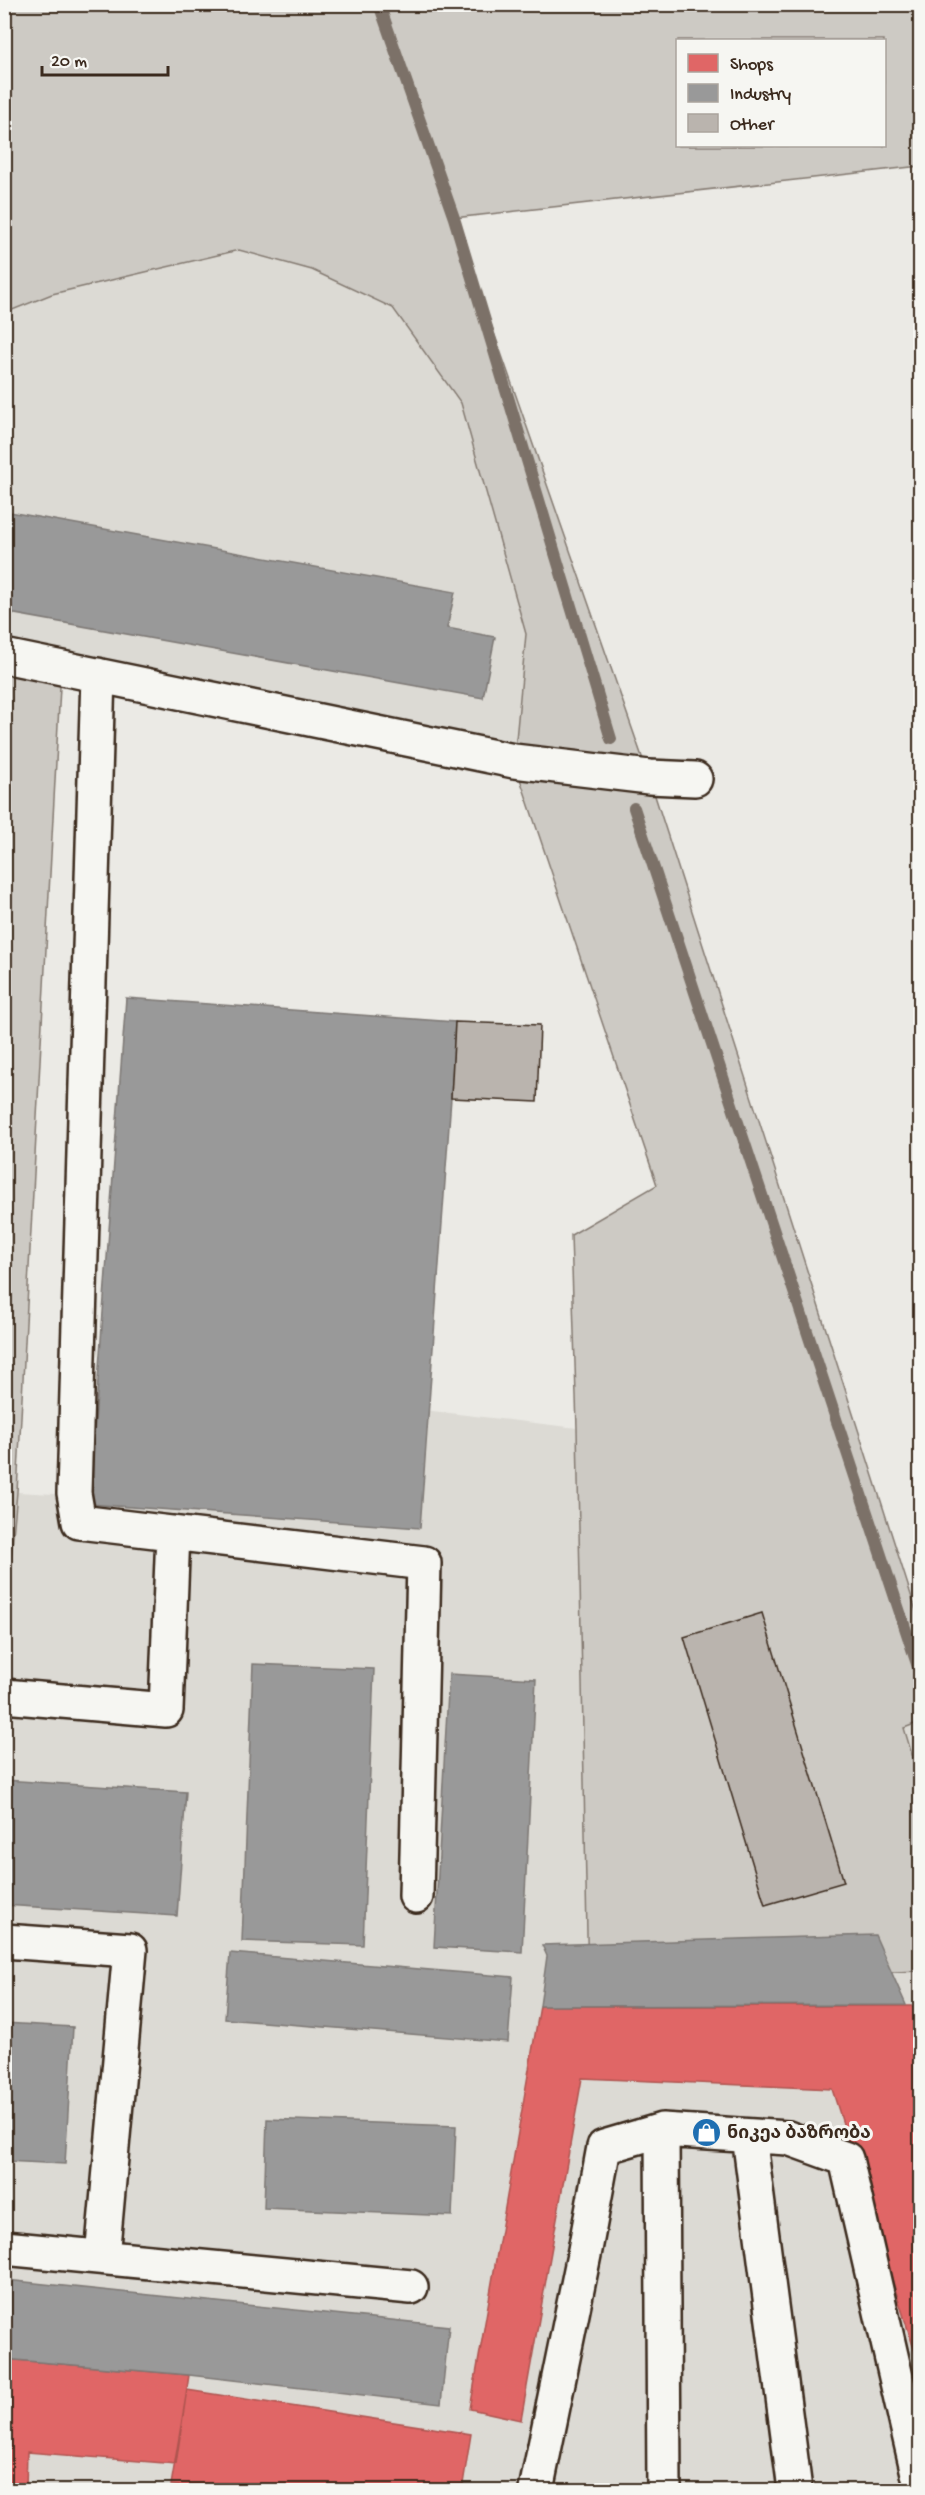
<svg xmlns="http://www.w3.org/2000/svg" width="925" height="2495" font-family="'Gochi Hand','Noto Sans Georgian',sans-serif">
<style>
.built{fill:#dcdad4}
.green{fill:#cdcac4;stroke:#847a71;stroke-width:1.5;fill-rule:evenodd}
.shops{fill:#e06666;stroke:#ae5450;stroke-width:1.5}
.industry{fill:#999;stroke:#7d7874;stroke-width:1.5}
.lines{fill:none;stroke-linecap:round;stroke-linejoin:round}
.stream{stroke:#7c7167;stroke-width:12}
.building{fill:#bab4ae;stroke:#3b2a1e;stroke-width:1.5}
.minor-casing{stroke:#3b2a1e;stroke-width:38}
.minor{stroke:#f6f6f2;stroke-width:33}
.labels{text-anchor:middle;stroke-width:6;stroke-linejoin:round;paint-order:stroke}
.poi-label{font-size:18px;font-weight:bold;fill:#3b2a1e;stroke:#f6f6f2;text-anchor:start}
</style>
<rect width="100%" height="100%" fill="#ebeae5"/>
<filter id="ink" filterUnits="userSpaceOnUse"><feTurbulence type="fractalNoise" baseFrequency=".0167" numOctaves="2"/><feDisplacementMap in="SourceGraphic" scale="12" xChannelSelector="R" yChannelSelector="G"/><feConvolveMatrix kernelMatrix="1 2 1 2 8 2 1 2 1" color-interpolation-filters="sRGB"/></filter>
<g filter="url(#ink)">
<!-- built -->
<path class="built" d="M 239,250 L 312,270 L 393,308 L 461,403 L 526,635 L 514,761 L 5,656 L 5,313 L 52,294 Z
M 390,1406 L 577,1428 L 588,1983 L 920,1971 L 920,2490 L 5,2490 L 4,1624 L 17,1492 L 373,1511 Z
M 920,1722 L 920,1781 L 904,1727 Z"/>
<!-- green -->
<path class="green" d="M 5,5 L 920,5 L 920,166 L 454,218 L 649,777 L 920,1623 L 920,1722 L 904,1728 L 920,1781 L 920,1971 L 588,1984 L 577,1428 L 571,1235 L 657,1185 L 514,761 L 526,634 L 461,403 L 393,308 L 312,270 L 239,250 L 52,294 L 5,313 ZM 678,40 L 884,40 L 884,146 L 678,146 Z
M 5,656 L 61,668 L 17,1492 L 5,1624 Z"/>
<!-- shops -->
<path class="shops" d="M 540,2006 L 919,2006 L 920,2368 L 832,2089 L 582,2078 L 521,2420 L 470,2409 Z
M 4,2359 L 189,2375 L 176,2464 L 27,2452 L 26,2490 L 4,2490 Z
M 187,2390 L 471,2434 L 462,2490 L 206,2490 L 171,2485 Z"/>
<!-- industry -->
<path class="industry" d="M 4,511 L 455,592 L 447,628 L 495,637 L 483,698 L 4,612 Z
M 126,998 L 455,1022 L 451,1098 L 420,1528 L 89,1504 Z
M 253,1664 L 374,1669 L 363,1945 L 242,1941 Z
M 449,1674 L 536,1679 L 522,1952 L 434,1947 Z
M 4,1780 L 186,1792 L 177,1916 L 4,1905 Z
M 875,1935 L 906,2005 L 540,2006 L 547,1956 L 542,1945 Z
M 230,1953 L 513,1977 L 508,2042 L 225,2019 Z
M 4,2023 L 73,2027 L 65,2164 L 4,2161 Z
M 267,2119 L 456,2126 L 452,2216 L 264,2208 Z
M 6,2280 L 449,2326 L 441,2404 L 189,2375 L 4,2359 Z"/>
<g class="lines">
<!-- stream -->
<path class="stream" d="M 379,4 L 454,218 L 611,739
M 634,808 L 920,1673"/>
</g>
<!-- building -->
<path class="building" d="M 455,1022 L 540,1025 L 537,1102 L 451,1098 Z
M 762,1613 L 844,1882 L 765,1905 L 684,1637 Z"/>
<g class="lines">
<defs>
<path id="minor" d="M 4,656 L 514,761 L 649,777 L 695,779
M 98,675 L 74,1493 L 79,1522 L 424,1563 L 416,1896
M 4,1696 L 166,1710 L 173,1533
M 4,1941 L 130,1950 L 102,2257
M 662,2130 L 664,2490
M 749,2136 L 795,2490
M 4,2248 L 411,2287
M 536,2490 L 585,2250 L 604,2147 L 662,2130 L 788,2138 L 846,2159 L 920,2482"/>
</defs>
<!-- minor casing -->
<use href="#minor" class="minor-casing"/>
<!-- minor -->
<use href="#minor" class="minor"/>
</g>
</g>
<!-- icons -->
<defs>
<symbol id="shop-disc" viewBox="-11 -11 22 22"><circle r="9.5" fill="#1f6fb2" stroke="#f6f6f2"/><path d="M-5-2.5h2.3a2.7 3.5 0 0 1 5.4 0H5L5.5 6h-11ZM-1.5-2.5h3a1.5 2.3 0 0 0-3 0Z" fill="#fff"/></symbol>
</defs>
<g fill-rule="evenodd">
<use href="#shop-disc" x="690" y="2116" width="33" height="33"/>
</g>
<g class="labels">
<!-- poi labels -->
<g class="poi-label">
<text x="727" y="2138">ნიკეა ბაზრობა</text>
</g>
</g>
<!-- margin -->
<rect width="925" height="2495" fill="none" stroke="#f6f6f2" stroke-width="24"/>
<rect x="12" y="12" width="901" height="2471" fill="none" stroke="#3b2a1e" stroke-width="2" filter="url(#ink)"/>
<!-- legend -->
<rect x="676" y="39" width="210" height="108" fill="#f6f6f2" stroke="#aba49d" stroke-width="1.5"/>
<rect x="688" y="54" width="30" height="18" fill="#e06666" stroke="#aba49d" stroke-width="1.5"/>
<text x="730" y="69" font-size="18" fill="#3b2a1e">Shops</text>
<rect x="688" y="84" width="30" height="18" fill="#999999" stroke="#aba49d" stroke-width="1.5"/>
<text x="730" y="99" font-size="18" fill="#3b2a1e">Industry</text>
<rect x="688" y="114" width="30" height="18" fill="#bab4ae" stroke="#aba49d" stroke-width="1.5"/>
<text x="730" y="129" font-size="18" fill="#3b2a1e">Other</text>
<!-- scale -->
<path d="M42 66v9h126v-9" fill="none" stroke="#3b2a1e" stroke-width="3"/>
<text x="51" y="66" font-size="18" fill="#3b2a1e" stroke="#f6f6f2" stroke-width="4.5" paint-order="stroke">20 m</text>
</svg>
